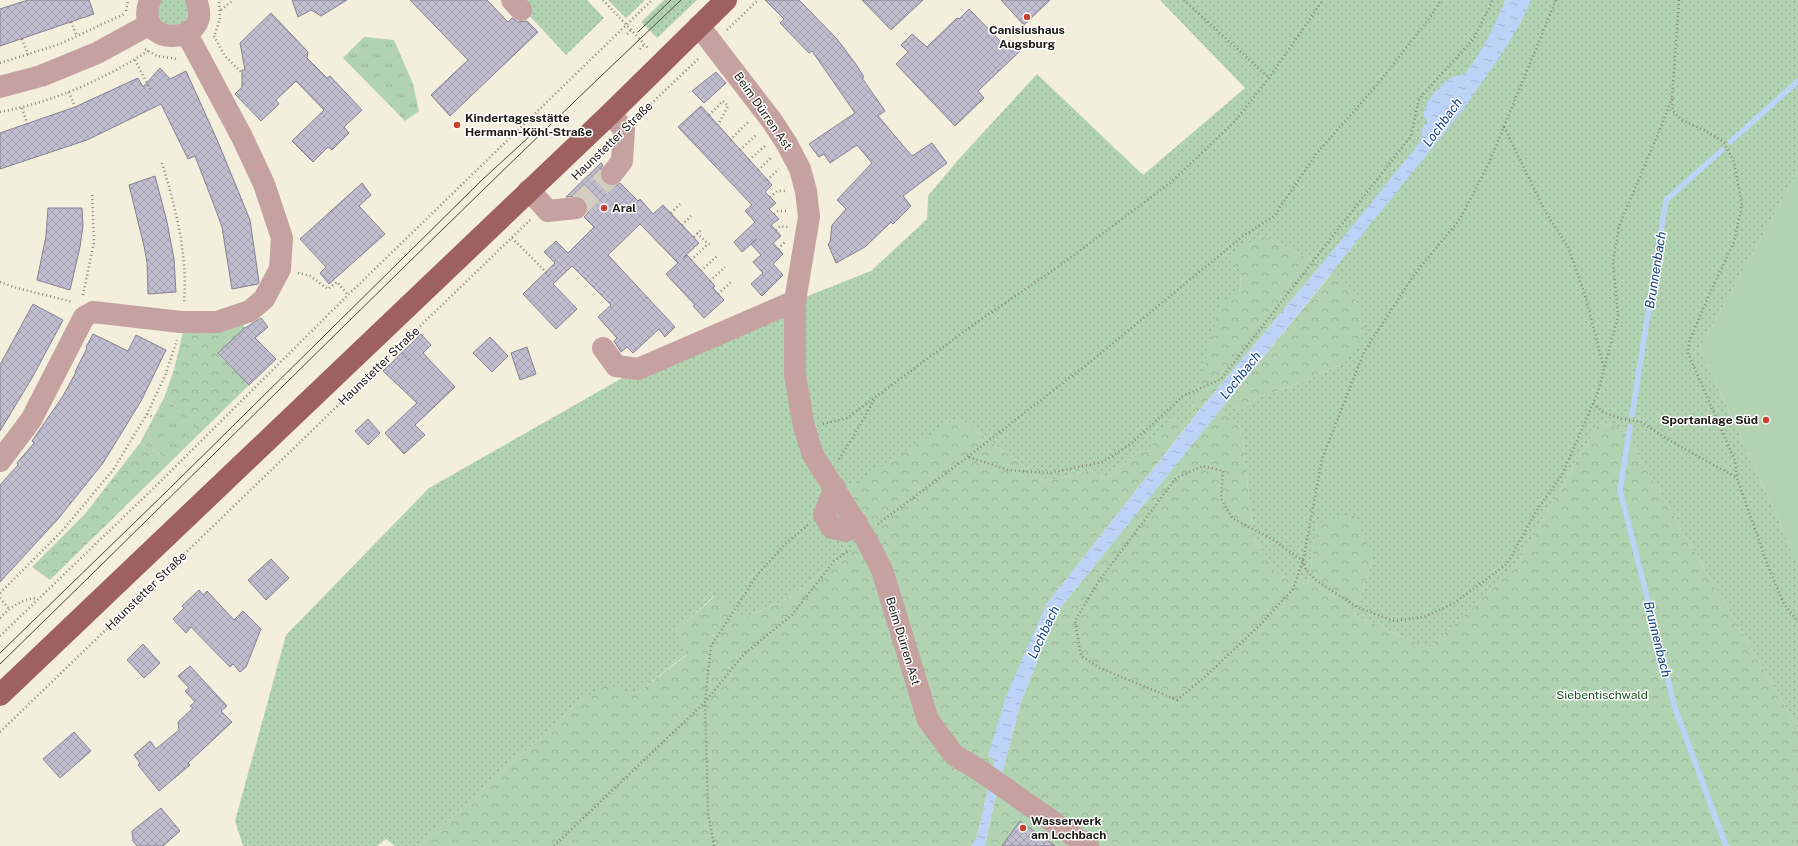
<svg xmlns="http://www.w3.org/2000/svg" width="1798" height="846" font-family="'Public Sans',sans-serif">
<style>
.grass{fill:url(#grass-dots)}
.forest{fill:url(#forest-crowns)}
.park{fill:url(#park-tufts)}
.pitch{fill:#b1d3b1}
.water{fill:url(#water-ripples)}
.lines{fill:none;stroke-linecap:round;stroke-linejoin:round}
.stream{stroke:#bcd3f7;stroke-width:5.5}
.building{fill:url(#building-cross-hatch);stroke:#858393}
.minor-tunnel{stroke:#d4cebe;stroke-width:22;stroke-dasharray:22 11;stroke-linecap:butt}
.path{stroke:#898579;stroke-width:2.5;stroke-dasharray:1 3;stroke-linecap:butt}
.minor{stroke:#c5a2a0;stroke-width:22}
.major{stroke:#9e615f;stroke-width:22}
.tram{stroke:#4a463d;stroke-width:1}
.poi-dot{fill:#cc402e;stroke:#fff;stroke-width:1.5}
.labels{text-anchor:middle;stroke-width:3;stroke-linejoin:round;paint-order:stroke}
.poi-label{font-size:12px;font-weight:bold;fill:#1c1913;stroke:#fff;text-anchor:start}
.street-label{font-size:12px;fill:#1c1913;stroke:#fff}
.park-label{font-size:12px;fill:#18511f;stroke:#fff}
.water-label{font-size:13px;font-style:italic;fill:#103e81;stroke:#fff}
</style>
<defs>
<pattern id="grass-dots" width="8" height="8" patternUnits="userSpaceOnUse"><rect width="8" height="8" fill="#b1d3b1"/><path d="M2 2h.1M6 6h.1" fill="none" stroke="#98b597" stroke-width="1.8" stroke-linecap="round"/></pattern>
<pattern id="forest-crowns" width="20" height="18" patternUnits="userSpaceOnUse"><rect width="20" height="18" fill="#b1d3b1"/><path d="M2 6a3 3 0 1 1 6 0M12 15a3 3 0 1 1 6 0" fill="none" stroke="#98b597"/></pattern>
<pattern id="park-tufts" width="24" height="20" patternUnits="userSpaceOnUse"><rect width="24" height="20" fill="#b1d3b1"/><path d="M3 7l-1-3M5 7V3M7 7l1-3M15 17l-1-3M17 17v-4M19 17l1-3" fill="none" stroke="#98b597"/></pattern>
<pattern id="water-ripples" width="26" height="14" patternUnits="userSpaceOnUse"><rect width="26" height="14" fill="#bcd3f7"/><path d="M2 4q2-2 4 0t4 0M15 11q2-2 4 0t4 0" fill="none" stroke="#a1b5d3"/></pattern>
<pattern id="building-cross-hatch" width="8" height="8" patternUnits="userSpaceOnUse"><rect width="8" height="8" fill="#bfbdce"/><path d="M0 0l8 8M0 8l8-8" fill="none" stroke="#a4a2b0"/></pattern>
</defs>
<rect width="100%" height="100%" fill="#f4eedc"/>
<!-- grass -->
<path class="grass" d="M 159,0 L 188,0 L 191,6 L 183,27 L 161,25 L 155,8 Z
M 515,0 L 587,0 L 604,18 L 566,55 Z
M 608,0 L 645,0 L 626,18 Z
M 664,0 L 697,0 L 657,38 L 641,22 Z
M 1160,0 L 1798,0 L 1798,172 L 1700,348 L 1798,563 L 1798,728 L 1622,428 L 1599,423 L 1514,569 L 1428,648 L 1354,615 L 1373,558 L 1317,524 L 1308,584 L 1277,574 L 1254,539 L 1241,427 L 1220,410 L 1227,402 L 1240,410 L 1260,396 L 1290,387 L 1345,363 L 1355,298 L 1321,265 L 1263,236 L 1242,274 L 1239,293 L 1193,406 L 1198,412 L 1186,427 L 1171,418 L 1151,451 L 1140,449 L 1107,480 L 1091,470 L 1045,482 L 958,417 L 871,533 L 789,598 L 744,618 L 714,596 L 676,631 L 687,654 L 636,694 L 604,686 L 577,704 L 420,846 L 395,846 L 386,839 L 377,846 L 243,846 L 235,821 L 286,635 L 429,488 L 638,369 L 795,301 L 871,271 L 927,219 L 928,196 L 958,160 L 1037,74 L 1143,175 L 1245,88 Z"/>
<!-- forest -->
<path class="forest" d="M 1263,236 L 1321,265 L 1198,412 L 1193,406 L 1221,301 L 1239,293 L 1242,274 L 1231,257 L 1241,247 Z
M 1331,274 L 1355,298 L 1365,331 L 1345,363 L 1290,387 L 1260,396 L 1240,410 L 1227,402 Z
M 242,323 L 245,328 L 218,354 L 249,385 L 50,580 L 32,567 L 85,514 L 140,443 L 166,458 L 172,404 L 164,398 L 174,370 L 183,332 Z
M 1220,410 L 1241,427 L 1254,539 L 1277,574 L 1308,584 L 1317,524 L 1353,513 L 1373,558 L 1354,615 L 1428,648 L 1514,569 L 1599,423 L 1622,428 L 1798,728 L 1798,846 L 985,846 L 996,795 L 988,789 L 977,837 L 971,846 L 420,846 L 577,704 L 604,685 L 636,694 L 687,655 L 676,631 L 715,596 L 744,618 L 789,598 L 871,533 L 845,491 L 958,417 L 1045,482 L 1091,470 L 1107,480 L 1140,449 L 1151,451 L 1154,446 L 1150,439 L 1172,418 L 1186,427 L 1046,605 L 988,756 L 993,758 L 1002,773 L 1021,702 L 1057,612 Z"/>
<!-- park -->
<path class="park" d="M 364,37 L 394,40 L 413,84 L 419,111 L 405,121 L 343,58 Z
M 164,398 L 197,425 L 166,458 L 140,443 Z"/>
<!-- pitch -->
<path class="pitch" d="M 1798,172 L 1798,563 L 1700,348 Z"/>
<!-- water -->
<path class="water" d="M 1505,0 L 1531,0 C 1517,36 1485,77 1463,110 L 1057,612 L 1021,702 L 1002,773 L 993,766 L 993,758 L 988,756 L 1006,696 L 1046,605 L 1198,412 L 1321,265 L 1420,142 L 1423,126 L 1427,122 L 1426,118 L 1424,117 C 1423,103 1441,83 1453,77 C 1457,75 1462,76 1465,73 C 1478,60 1499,18 1505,0 Z
M 988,789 L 996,794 L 985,846 L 971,846 L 977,837 Z"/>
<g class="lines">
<!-- stream -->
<path class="stream" d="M 1730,142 L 1798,81
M 1632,415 L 1666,200 L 1722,150
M 1630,427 L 1620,490 L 1675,708 L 1726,846"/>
</g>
<!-- building -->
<path class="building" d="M 28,0 L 89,0 L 94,14 L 0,46 L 0,9 Z
M 292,0 L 347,0 L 321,16 L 311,10 L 298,17 Z
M 410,0 L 487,0 L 508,22 L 512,18 L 518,22 L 527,21 L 538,32 L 450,116 L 431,95 L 468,60 Z
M 765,0 L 799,0 L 837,39 L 855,63 L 864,77 L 862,78 L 885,111 L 878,116 L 912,156 L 932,143 L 947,163 L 903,196 L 911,206 L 893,224 L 891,222 L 865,247 L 836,263 L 828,244 L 830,242 L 832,225 L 846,209 L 837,200 L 872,163 L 857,145 L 830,163 L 824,154 L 819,157 L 809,144 L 855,113 L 812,51 L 809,53 L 780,23 L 784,19 Z
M 862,0 L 923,0 L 891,30 Z
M 1001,0 L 1050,0 L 1024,25 Z
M 969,9 L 1004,45 L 1010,40 L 1020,51 L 978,91 L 984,98 L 955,126 L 896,64 L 908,52 L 901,45 L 912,34 L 927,47 L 957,18 L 959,19 Z
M 271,13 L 308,52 L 307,58 L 327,78 L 330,76 L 362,110 L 344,127 L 349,133 L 332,150 L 328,147 L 313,162 L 292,141 L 324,110 L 296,81 L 276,100 L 279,104 L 261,121 L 235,94 L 242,87 L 242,70 L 245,70 L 240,43 Z
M 160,68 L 170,79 L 186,71 L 218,142 L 250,220 L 259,282 L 258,284 L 232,289 L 222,227 L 214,205 L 195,156 L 188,159 L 161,104 L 87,140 L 0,169 L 0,133 L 75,107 L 138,78 L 143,87 Z
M 716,72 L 726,83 L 704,103 L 692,91 Z
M 701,106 L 772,185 L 765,192 L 776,203 L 769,209 L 779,219 L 771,225 L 781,236 L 773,243 L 783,254 L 773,264 L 783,275 L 762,296 L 751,284 L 763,273 L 753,262 L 761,255 L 751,244 L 757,239 L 742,252 L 734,242 L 755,222 L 745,211 L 752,205 L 678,127 Z
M 601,163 L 603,165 L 600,172 L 600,178 L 604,184 L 611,186 L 616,186 L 620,183 L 638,201 L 640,199 L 653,214 L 663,205 L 699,243 L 683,258 L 687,255 L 715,286 L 713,288 L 724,300 L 704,318 L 693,306 L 695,305 L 666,274 L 678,263 L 640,224 L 608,255 L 675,327 L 665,337 L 659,329 L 633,353 L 627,347 L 621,352 L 614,341 L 617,338 L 598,317 L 611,305 L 572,266 L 553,284 L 577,309 L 556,329 L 523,294 L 555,263 L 544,252 L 556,241 L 568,253 L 594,227 L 584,217 L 588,213 L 588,207 L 586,200 L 581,196 L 566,197 Z
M 155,176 L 167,222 L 174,259 L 176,292 L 148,294 L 147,262 L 144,246 L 129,185 Z
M 362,183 L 371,195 L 359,206 L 385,234 L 329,284 L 320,273 L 326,267 L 300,239 Z
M 48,208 L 82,208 L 83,226 L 80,247 L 70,290 L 37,280 L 46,236 Z
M 33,304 L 63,320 L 32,378 L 0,431 L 0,365 Z
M 261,318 L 268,327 L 255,338 L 276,359 L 249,385 L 218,353 L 245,328 Z
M 93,334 L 128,351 L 136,335 L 166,350 L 141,401 L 103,463 L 58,519 L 0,582 L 0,485 L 18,465 L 17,463 L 34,443 L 32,441 L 63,396 L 76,372 L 75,372 L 87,348 L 86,347 Z
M 421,334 L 431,345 L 423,353 L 455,387 L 415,425 L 425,435 L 404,454 L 385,433 L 417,403 L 383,371 Z
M 490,337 L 508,356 L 492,372 L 473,353 Z
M 527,347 L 536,374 L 520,380 L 511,353 Z
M 368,419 L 380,433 L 368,445 L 355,431 Z
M 271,559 L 289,578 L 266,600 L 248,580 Z
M 199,590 L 203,595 L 207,591 L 234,620 L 243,611 L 261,629 L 246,667 L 240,672 L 233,664 L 230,667 L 191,627 L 186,633 L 173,619 L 184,608 L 182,606 Z
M 143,644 L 160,663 L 144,678 L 127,660 Z
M 190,666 L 227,706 L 221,711 L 232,722 L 188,763 L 190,765 L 159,791 L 138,765 L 140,763 L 134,755 L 150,741 L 156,749 L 179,730 L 178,722 L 193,708 L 190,706 L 195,702 L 185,691 L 189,688 L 178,676 Z
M 74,732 L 91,751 L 60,778 L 43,759 Z
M 161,808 L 180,831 L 163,846 L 137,846 L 133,841 L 132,831 Z
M 1020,821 L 1055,846 L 1002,846 Z"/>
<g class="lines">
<!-- minor-tunnel -->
<path class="minor-tunnel" d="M 576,208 L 612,174"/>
<!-- path -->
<path class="path" d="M 603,0 L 649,49
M 1184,0 L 1269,78
M 1556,0 L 1489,163 L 1460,219 L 1414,275 L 1364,352 L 1322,459 L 1303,561 L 1293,589 L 1259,626 L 1206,676 L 1177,700 L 1100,668 L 1081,656 L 1075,621 L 1099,581 L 1176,478 L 1203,466 L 1223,471 L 1221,499 L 1232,518 L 1272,539 L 1303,561 L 1306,570 L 1317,581 L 1357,607 L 1394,621 L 1424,617 L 1454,603 L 1507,564 L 1537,510 L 1562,475 L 1598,392 L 1618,316 L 1613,262 L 1619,226 L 1661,127 L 1672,98
M 1679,0 L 1672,98 L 1673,111 L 1682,120 L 1704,130 L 1724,142 L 1734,162 L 1742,205 L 1734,242 L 1709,295 L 1689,342 L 1688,353 L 1735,461 L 1737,478 L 1768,566 L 1784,604 L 1798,621
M 221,10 L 233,0
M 126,11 L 128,0
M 71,22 L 77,36
M 727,30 L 758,0
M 215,34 L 220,19 L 219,0
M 627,34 L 631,30
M 214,36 L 225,56 L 242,73
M 22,39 L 28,55
M 145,49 L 157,56 L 177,59
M 640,49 L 645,44
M 135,60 L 150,89
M 0,63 L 60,44 L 124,14
M 69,92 L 75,107
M 651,104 L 699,58
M 22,108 L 27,123
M 0,112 C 53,102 103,80 148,51
M 709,115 L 723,101 L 728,106 L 718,125
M 1504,127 L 1545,211 L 1568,247 L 1585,295 L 1604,368
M 730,140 L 748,122
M 740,150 L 757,134
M 749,160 L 765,146
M 162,163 C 176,209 188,255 184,304
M 758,170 L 772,157
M 767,180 L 779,169
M 770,197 L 777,191 L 785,191
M 671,213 L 680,204
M 774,214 L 778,211 L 788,211
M 682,225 L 691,216
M 776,230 L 780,226 L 788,227
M 697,233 L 708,244
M 694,237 L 702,229
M 512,238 L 550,276
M 778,249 L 785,242
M 691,260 L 708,244 L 711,244
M 701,271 L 718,255
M 298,273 L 310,276 L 328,289 L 337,282 L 348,295
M 710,281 L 725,267
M 0,282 L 17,288 L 73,302
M 718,294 L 731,282
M 83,295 L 94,242 L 92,193
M 398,347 L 410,362
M 1593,404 L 1603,412 L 1622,419 L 1641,422 L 1667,439 L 1737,478
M 147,414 L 153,417
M 823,424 L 847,418 L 973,325 L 1062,264 L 1170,183 L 1234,122 L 1269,78 L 1323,0
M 969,457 L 1008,470 L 1049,473 L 1103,462 L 1132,443 L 1183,396 L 1221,379 L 1411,136 L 1419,99 L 1474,38 L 1493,0
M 839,459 L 852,439 L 874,400
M 878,524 L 969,456 L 1095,358 L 1243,236 L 1274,216 L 1317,153 L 1377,85 L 1431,16 L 1441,0
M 0,593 L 62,531 L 113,470 L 147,414 L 165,376 L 177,340
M 0,598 L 9,609
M 0,618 C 11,607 21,599 37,598
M 0,636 L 161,481 L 348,295 L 652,0
M 0,732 L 530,220
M 554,846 L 705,702 L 744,654 L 792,615 L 834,561 L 850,550
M 714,846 L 708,812 L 705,702 L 711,646 L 758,574 L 786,543 L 808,525"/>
<!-- minor -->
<path class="minor" d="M 150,0 C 131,49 216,47 196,0
M 512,0 L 521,10
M 699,26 L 772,121 L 787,144 L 800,169 L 806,191 L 809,217 L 795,301 L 795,375 L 804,427 L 813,455 L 866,539 L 882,570 L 928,720 L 954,755 L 979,770 L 1088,846
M 0,87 L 41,76 L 97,53 L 150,24
M 610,114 L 624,129 L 622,161 L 612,174
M 529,190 L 548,211 L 576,208
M 603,348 L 616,366 L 638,369 L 795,301
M 0,461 L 31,420 L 84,317 L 93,312 L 181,322 L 217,322 L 250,311 L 264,299 L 280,269 L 282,238 L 264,184 L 242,137 L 187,34
M 835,487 L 824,515 L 832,528 L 846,531 L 857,523"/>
<!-- major -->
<path class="major" d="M 0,695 L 610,114 L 726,0"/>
<!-- tram -->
<path class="tram" d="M 638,32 L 671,0
M 0,653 L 166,492 L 483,179 L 531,135
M 0,664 C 227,443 450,218 681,0"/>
</g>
<!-- markers -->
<g class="poi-dot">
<circle cx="1027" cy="17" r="4"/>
<circle cx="457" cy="125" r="4"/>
<circle cx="604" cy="208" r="4"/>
<circle cx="1766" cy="420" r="4"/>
<circle cx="1023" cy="828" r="4"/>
</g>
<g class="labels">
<!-- poi labels -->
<g class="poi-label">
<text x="1027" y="34" text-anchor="middle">Canisiushaus<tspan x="1027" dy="14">Augsburg</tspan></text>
<text x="465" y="122">Kindertagesstätte<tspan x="465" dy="14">Hermann-Köhl-Straße</tspan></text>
<text x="612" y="212">Aral</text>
<text x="1758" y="424" text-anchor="end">Sportanlage Süd</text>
<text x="1031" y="825">Wasserwerk<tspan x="1031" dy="14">am Lochbach</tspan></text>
</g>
<!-- street labels -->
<g class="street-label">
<text transform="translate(763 111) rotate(55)" y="4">Beim Dürren Ast</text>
<text transform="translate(612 141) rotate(-44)" y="4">Haunstetter Straße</text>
<text transform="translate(379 366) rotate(-44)" y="4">Haunstetter Straße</text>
<text transform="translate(146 591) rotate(-44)" y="4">Haunstetter Straße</text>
<text transform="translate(903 641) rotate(73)" y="4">Beim Dürren Ast</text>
</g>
<!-- park labels -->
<g class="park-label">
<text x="1602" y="699">Siebentischwald</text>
</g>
<!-- water labels -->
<g class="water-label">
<text transform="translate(1442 122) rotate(-54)" y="5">Lochbach</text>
<text transform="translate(1655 270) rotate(-81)" y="5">Brunnenbach</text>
<text transform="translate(1240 375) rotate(-51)" y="5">Lochbach</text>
<text transform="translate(1043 632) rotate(-65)" y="5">Lochbach</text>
<text transform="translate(1658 639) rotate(76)" y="5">Brunnenbach</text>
</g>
</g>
</svg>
